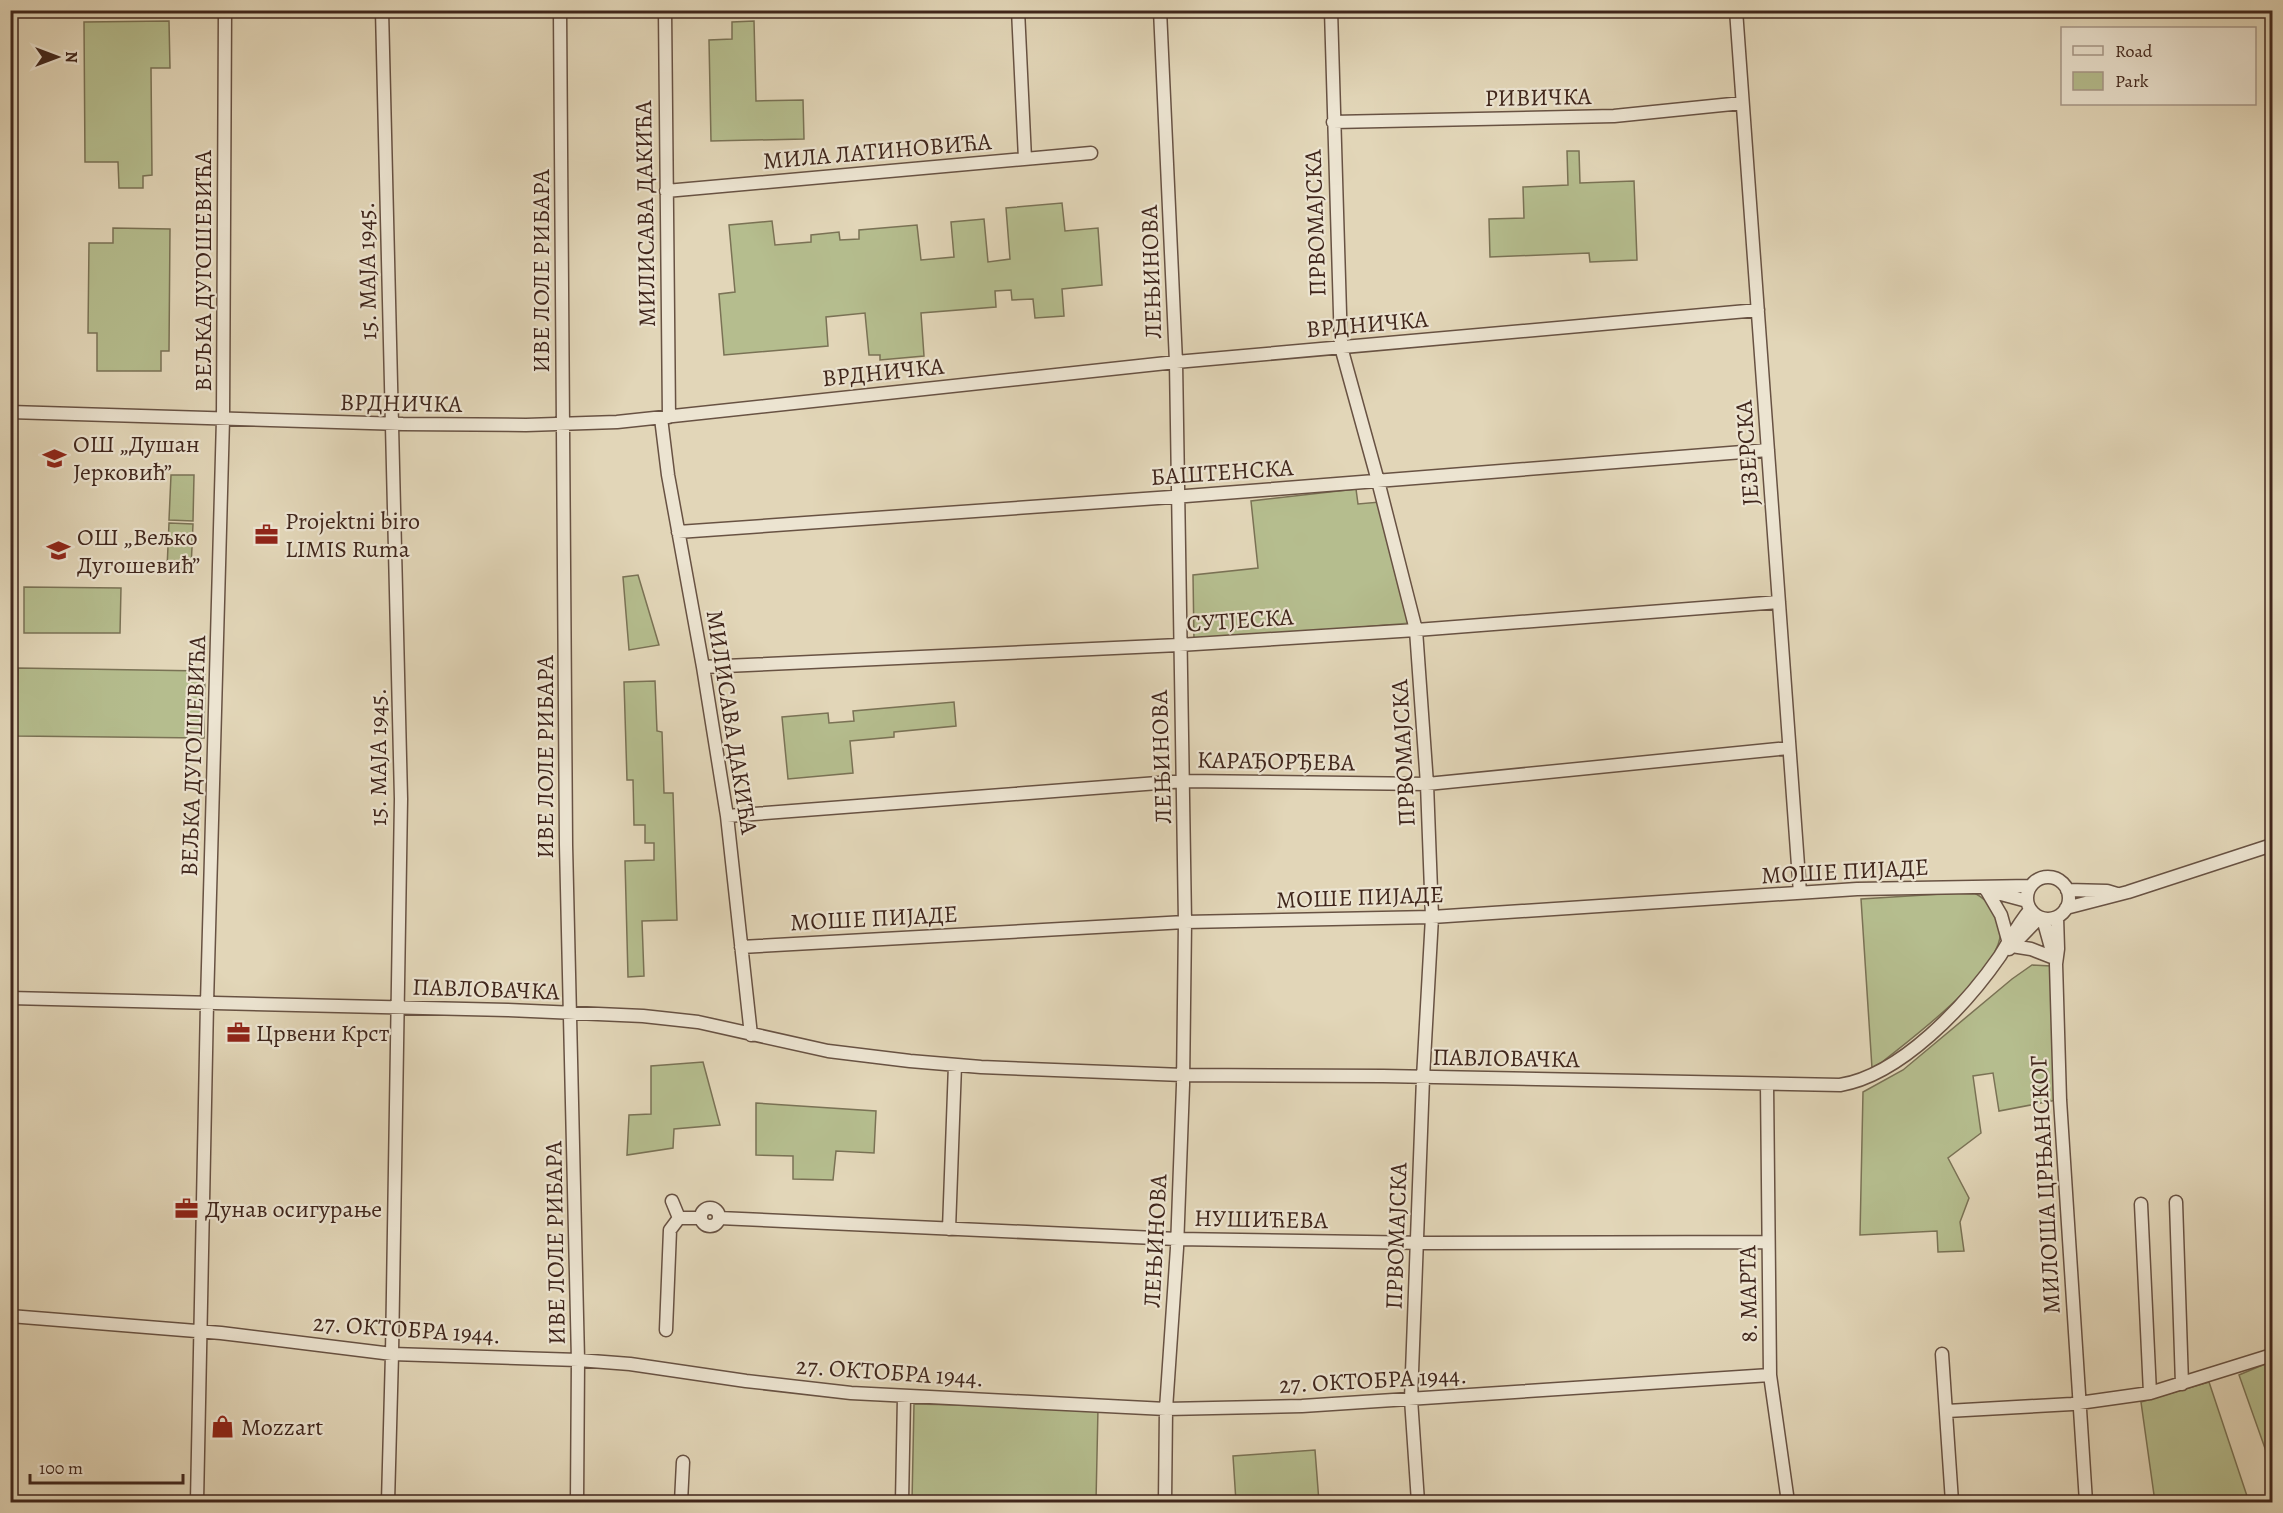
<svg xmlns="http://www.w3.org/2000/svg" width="2283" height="1513" font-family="Alegreya,serif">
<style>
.green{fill:#b5bd8e;stroke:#7a7255;stroke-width:1.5}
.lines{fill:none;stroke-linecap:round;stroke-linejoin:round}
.minor-casing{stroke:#685243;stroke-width:15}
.minor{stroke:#ece4d1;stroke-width:12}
.labels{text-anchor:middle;stroke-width:4.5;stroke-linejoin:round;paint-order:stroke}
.street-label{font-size:24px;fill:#40261c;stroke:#ece4d1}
.poi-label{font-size:24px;fill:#40261c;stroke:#ece4d1;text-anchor:start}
</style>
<rect width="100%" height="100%" fill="#e2d6b8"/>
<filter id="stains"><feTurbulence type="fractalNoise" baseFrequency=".00333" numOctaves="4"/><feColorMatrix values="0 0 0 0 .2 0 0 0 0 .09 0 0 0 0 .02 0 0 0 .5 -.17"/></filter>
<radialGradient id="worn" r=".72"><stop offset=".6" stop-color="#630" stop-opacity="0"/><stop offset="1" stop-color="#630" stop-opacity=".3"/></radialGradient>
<!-- green -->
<path class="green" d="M 169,21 L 170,68 L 151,68 L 152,175 L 143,176 L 143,188 L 119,188 L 118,162 L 85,162 L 84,22 Z
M 754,21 L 756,101 L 803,100 L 804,139 L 711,141 L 709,40 L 732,39 L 732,22 Z
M 1567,151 L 1579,151 L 1580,183 L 1634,181 L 1637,260 L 1590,262 L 1589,253 L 1490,257 L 1489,219 L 1524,218 L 1523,187 L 1568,185 Z
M 1062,203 L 1065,231 L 1098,228 L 1102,285 L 1062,289 L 1064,316 L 1035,318 L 1033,299 L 1012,300 L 1011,290 L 995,291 L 996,307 L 921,313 L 924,356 L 880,360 L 880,355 L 869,355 L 865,313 L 826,317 L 828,346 L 724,355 L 719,294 L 735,292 L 729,225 L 772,221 L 775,245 L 811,242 L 811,235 L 839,232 L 840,240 L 859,239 L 859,230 L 917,225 L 921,260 L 954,257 L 951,222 L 984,219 L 988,262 L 1010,259 L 1006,208 Z
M 113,228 L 170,229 L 169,351 L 161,351 L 161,371 L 97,371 L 97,333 L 88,333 L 89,243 L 113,243 Z
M 171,475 L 194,475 L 193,521 L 169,520 Z
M 1356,489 L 1358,504 L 1380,502 L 1411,623 L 1194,641 L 1193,575 L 1258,568 L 1251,501 Z
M 169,523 L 193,524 L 191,569 L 167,569 Z
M 638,575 L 659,645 L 629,650 L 623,577 Z
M 24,587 L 121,588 L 120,633 L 24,633 Z
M 18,668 L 205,671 L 204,738 L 16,736 Z
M 655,681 L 657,731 L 662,732 L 664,793 L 673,793 L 677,920 L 642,921 L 644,976 L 628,977 L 625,861 L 654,860 L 654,843 L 645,843 L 645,825 L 634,825 L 633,780 L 627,780 L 624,682 Z
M 954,702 L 956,726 L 894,732 L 894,737 L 850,741 L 853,773 L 788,779 L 782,717 L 828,713 L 829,723 L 854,721 L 853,711 Z
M 1973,892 C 1987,900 2002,912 2001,931 C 1999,975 1914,1036 1881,1063 L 1872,1068 L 1861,899 Z
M 2032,965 L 2051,966 L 2057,1100 L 1999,1111 L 1993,1073 L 1973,1076 L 1981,1133 L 1948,1158 L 1969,1198 L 1960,1222 L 1964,1251 L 1938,1252 L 1937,1231 L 1860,1235 L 1863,1092 L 1903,1070 L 2012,979 Z
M 703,1062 L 720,1125 L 674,1129 L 673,1148 L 627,1155 L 629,1115 L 651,1114 L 651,1066 Z
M 756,1103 L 876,1111 L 874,1153 L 836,1151 L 833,1180 L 793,1179 L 793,1156 L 756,1155 Z
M 2272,1361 L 2272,1468 L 2239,1375 Z
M 2209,1382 L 2249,1502 L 2155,1502 L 2141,1402 Z
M 914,1404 L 1098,1408 L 1096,1502 L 912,1502 Z
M 1315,1450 L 1319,1502 L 1236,1502 L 1233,1456 Z"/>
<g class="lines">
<defs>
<path id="minor" d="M 382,10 L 401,799 L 392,1354 L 388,1502
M 560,10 L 566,845 L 578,1360 L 577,1502
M 665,10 L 669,417
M 1018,10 L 1025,159
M 1160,10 L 1176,362 L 1185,922 L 1183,1085 L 1177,1248 L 1166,1409 L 1165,1502
M 1331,10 L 1341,347 L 1378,481 L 1416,630 L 1427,784 L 1432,917 L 1423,1078 L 1411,1399 L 1418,1502
M 1736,10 L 1800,893
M 1333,122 L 1614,116 L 1742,103
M 666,191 L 1091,153
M 10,412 L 403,424 L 526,425 L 617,422 L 1176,362 L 1758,310
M 661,418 L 668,475 L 703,667 L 727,816 L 751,1035
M 678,532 L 1186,496 L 1768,450
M 703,667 L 1179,645 L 1416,630 L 1779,602
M 727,816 L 1184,781 L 1427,784 L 1789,748
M2027 898a21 21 0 1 1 42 0a21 21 0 1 1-42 0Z
M 1986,890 L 2027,901
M 2067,890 L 2107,891 L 2117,894
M 1987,891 L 2001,915 L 2008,940
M 2066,908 L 2128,892 L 2272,845
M 2057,917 L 2058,949 L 2056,964 L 2060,1100 L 2086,1502
M 2043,919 L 2053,955
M 2012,946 L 2031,949 L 2054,958
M 741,947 L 1185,922 L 1432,917 L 1857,889 L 2031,886
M 2009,949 L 2039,918
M 10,998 L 508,1010 L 643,1016 L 698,1022 L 828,1051 L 910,1061 L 981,1067 L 1183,1075 L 1383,1076 L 1840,1085 C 1901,1075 1966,1005 2000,956 C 2010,940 2018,924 2030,910
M 1767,1084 L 1770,1375 L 1788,1502
M 672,1201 L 679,1218
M 2176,1202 L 2182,1384
M 2141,1204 L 2150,1393
M701 1217a9 9 0 1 1 18 0a9 9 0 1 1-18 0Z
M 719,1218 L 1177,1239 L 1429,1243 L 1768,1242
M 949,1229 L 955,1065
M 10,1316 L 221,1333 L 392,1354 L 578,1360 L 630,1364 L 746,1381 L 851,1393 L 1166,1409 L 1302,1406 L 1770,1375
M 666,1330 L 670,1230 L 679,1218 L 701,1218
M 1942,1354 L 1952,1502
M 1947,1411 L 2072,1404 L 2150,1393 L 2272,1355
M 197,1502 L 207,1003 L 223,419 L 225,10
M 681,1502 L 683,1462
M 902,1502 L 904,1397"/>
</defs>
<!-- minor casing -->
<use href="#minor" class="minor-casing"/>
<!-- minor -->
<use href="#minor" class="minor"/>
</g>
<!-- icons -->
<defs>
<symbol id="school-bare" viewBox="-9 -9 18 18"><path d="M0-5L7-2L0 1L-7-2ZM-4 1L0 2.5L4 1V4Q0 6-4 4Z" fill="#8f2418" stroke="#ece4d1" stroke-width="2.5" paint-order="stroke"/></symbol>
<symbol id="office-bare" viewBox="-9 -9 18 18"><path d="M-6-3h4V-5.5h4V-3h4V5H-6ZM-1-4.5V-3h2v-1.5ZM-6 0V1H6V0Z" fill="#8f2418" stroke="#ece4d1" stroke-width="2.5" paint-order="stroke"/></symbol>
<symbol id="shop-bare" viewBox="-9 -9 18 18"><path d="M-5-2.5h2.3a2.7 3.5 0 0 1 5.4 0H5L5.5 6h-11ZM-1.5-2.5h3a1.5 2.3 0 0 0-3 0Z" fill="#8f2418" stroke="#ece4d1" stroke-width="2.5" paint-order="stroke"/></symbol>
</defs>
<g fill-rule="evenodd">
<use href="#school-bare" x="38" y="442" width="33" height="33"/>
<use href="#office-bare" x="250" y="518" width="33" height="33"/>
<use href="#school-bare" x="42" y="534" width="33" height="33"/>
<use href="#office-bare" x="222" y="1016" width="33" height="33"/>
<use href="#office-bare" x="170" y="1192" width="33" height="33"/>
<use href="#shop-bare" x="206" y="1410" width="33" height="33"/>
</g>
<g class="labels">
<!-- street labels -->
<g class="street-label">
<text transform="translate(1538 97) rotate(-1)" y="8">РИВИЧКА</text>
<text transform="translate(877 151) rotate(-5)" y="8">МИЛА ЛАТИНОВИЋА</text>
<text transform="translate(645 214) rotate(-91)" y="8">МИЛИСАВА ДАКИЋА</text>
<text transform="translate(1315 223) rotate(-92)" y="8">ПРВОМАЈСКА</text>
<text transform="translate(203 271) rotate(-90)" y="8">ВЕЉКА ДУГОШЕВИЋА</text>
<text transform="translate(367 271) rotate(-91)" y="8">15. МАЈА 1945.</text>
<text transform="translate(541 271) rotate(-90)" y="8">ИВЕ ЛОЛЕ РИБАРА</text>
<text transform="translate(1151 272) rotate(-92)" y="8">ЛЕЊИНОВА</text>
<text transform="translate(1367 324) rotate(-5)" y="8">ВРДНИЧКА</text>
<text transform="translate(883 372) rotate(-6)" y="8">ВРДНИЧКА</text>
<text transform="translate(401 403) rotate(1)" y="8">ВРДНИЧКА</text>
<text transform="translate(1747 453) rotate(-94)" y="8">ЈЕЗЕРСКА</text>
<text transform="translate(1222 472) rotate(-4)" y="8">БАШТЕНСКА</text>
<text transform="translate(1240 620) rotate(-4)" y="8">СУТЈЕСКА</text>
<text transform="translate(732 722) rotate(81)" y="8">МИЛИСАВА ДАКИЋА</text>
<text transform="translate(1403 753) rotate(-93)" y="8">ПРВОМАЈСКА</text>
<text transform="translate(193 756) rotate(-88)" y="8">ВЕЉКА ДУГОШЕВИЋА</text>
<text transform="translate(378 757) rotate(-90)" y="8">15. МАЈА 1945.</text>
<text transform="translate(545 757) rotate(-90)" y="8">ИВЕ ЛОЛЕ РИБАРА</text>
<text transform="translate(1161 757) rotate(-92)" y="8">ЛЕЊИНОВА</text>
<text transform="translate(1276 761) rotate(1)" y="8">КАРАЂОРЂЕВА</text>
<text transform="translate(1845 871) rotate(-3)" y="8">МОШЕ ПИЈАДЕ</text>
<text transform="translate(1360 897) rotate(-2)" y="8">МОШЕ ПИЈАДЕ</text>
<text transform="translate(874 918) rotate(-3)" y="8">МОШЕ ПИЈАДЕ</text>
<text transform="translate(486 989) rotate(2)" y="8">ПАВЛОВАЧКА</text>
<text transform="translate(1506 1058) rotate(1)" y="8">ПАВЛОВАЧКА</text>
<text transform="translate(2045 1185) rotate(-93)" y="8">МИЛОША ЦРЊАНСКОГ</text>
<text transform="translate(1261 1219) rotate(1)" y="8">НУШИЋЕВА</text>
<text transform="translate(1396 1236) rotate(-88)" y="8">ПРВОМАЈСКА</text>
<text transform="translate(1155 1241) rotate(-87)" y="8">ЛЕЊИНОВА</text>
<text transform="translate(555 1243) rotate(-91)" y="8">ИВЕ ЛОЛЕ РИБАРА</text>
<text transform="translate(1748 1294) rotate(-91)" y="8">8. МАРТА</text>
<text transform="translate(407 1329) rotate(4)" y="8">27. ОКТОБРА 1944.</text>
<text transform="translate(890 1372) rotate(4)" y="8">27. ОКТОБРА 1944.</text>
<text transform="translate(1373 1380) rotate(-3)" y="8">27. ОКТОБРА 1944.</text>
</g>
<!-- poi labels -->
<g class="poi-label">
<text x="73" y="452">ОШ „Душан<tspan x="73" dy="28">Јерковић”</tspan></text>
<text x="285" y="529">Projektni biro<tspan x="285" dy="28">LIMIS Ruma</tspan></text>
<text x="77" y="545">ОШ „Вељко<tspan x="77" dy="28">Дугошевић”</tspan></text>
<text x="256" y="1041">Црвени Крст</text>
<text x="205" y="1217">Дунав осигурање</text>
<text x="241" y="1435">Mozzart</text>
</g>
</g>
<!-- margin -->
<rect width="2283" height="1513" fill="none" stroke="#e2d6b8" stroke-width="36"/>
<rect x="12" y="12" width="2259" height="1489" fill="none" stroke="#40261c" stroke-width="3"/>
<rect x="18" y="18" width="2247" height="1477" fill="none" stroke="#40261c" stroke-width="1.5"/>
<!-- legend -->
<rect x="2061" y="27" width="195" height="78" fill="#ece4d1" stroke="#a79889" stroke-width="1.5"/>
<rect x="2073" y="46" width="30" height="9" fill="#ece4d1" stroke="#a79889" stroke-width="1.5"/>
<text x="2115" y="57" font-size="18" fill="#40261c">Road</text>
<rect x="2073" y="72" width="30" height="18" fill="#b5bd8e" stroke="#a79889" stroke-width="1.5"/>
<text x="2115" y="87" font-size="18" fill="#40261c">Park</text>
<!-- north arrow -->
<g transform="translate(57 57) rotate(90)" stroke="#ece4d1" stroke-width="4.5" paint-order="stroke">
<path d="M0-4.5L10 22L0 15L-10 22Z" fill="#40261c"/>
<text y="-9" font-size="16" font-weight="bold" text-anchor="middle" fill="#40261c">N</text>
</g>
<!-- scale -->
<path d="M30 1474v9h153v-9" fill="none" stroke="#40261c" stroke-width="3"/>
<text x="39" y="1474" font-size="18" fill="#40261c" stroke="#ece4d1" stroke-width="4.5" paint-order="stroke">100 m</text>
<rect width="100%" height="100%" filter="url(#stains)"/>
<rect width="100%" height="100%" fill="url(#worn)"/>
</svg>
